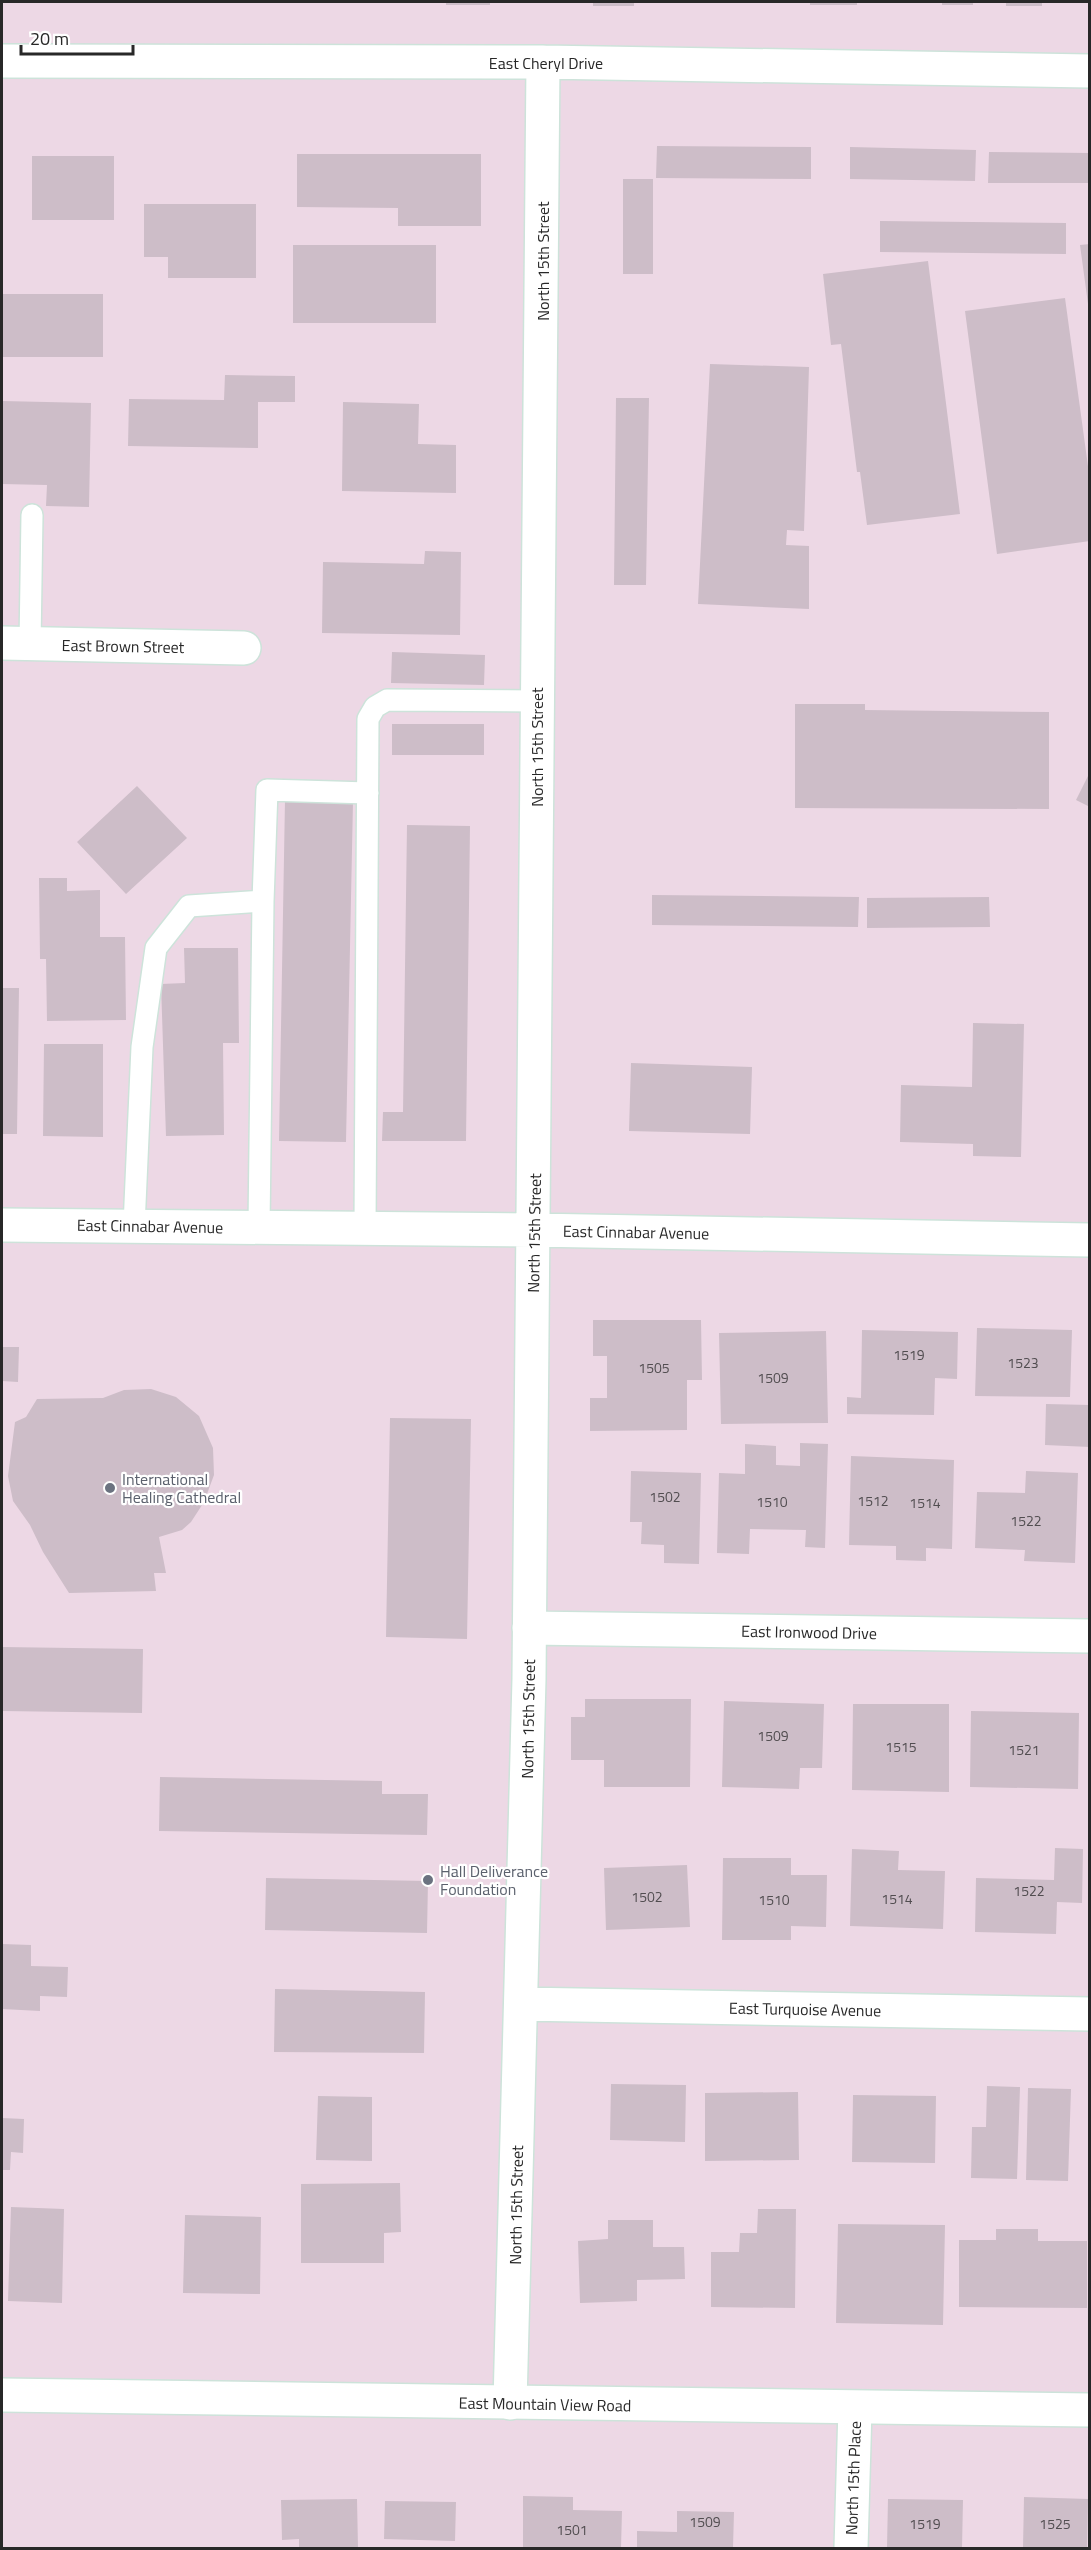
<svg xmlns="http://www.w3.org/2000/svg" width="1091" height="2550" font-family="'Titillium Web',sans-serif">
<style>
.building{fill:#cdbdc8}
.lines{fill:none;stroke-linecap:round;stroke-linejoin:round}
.lane-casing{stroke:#cde3da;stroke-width:24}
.street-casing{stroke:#cde3da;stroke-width:36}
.secondary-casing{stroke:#cde3da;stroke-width:36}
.lane{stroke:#fff;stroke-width:21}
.street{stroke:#fff;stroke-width:33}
.secondary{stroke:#fff;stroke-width:33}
.worship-dot{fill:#6b7280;stroke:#fff;stroke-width:2}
.labels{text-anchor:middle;stroke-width:4.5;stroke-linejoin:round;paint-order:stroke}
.number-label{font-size:14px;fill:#514d50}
.street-label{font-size:16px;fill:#282828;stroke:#fff}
.worship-label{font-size:16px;fill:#5b616d;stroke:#fff;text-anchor:start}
</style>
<rect width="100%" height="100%" fill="#edd8e5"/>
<!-- building -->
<path class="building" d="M 446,2 L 490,2 L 490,5 L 446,5 Z
M 593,2 L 634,2 L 634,6 L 593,6 Z
M 810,2 L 857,2 L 857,5 L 810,5 Z
M 942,2 L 973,2 L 973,5 L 942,5 Z
M 1006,2 L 1042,2 L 1042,6 L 1006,6 Z
M 657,146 L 811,147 L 811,179 L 656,178 Z
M 850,147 L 976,150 L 975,181 L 850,179 Z
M 989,152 L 1090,153 L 1090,183 L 988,183 Z
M 297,154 L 481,154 L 481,226 L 398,226 L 398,208 L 297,207 Z
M 32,156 L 114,156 L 114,220 L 32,220 Z
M 623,179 L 653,179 L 653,274 L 623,274 Z
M 144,204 L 256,204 L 256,278 L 168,278 L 168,257 L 144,257 Z
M 880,221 L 1066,223 L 1066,254 L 880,252 Z
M 1090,244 L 1090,304 L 1088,304 L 1080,245 Z
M 293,245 L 436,245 L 436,323 L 293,323 Z
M 928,261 L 960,514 L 867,525 L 860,472 L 857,472 L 841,344 L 831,345 L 823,274 Z
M 2,294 L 103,294 L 103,357 L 2,357 Z
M 1065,298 L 1090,481 L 1090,541 L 997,554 L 965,311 Z
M 710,364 L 809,367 L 804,531 L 787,530 L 786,545 L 809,546 L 809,609 L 698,604 Z
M 225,375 L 295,376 L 295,402 L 258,402 L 258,448 L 128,446 L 129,399 L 224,400 Z
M 616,398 L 649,398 L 646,585 L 614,585 Z
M 2,401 L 91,403 L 89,507 L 46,506 L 47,485 L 2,484 Z
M 343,402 L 419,404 L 418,444 L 456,445 L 456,493 L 342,491 Z
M 425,551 L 461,552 L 460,635 L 322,633 L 323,562 L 424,564 Z
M 392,652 L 485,655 L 484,685 L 391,683 Z
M 795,704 L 865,704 L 865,710 L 1049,712 L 1049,809 L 795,808 Z
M 392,724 L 484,724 L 484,755 L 392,755 Z
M 1090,772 L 1090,807 L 1076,800 Z
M 137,786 L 187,838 L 126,894 L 77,842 Z
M 285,800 L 353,801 L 346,1142 L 279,1141 Z
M 407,825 L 470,826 L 466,1141 L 382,1141 L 383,1112 L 403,1112 Z
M 39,878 L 67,878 L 67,891 L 100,890 L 100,937 L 125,937 L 126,1020 L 47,1021 L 46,959 L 40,959 Z
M 652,895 L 859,897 L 858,927 L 652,925 Z
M 989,897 L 990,927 L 867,928 L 867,898 Z
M 184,948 L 238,948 L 239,1043 L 223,1043 L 224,1135 L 166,1136 L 161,984 L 185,983 Z
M 2,988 L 19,988 L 17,1134 L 2,1134 Z
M 973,1023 L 1024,1024 L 1021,1157 L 973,1156 L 973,1144 L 900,1142 L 901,1085 L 972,1087 Z
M 44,1044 L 103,1044 L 103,1137 L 43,1136 Z
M 631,1063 L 752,1067 L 750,1134 L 629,1131 Z
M 593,1320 L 701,1320 L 702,1380 L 687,1380 L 687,1430 L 590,1431 L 590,1398 L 607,1398 L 607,1356 L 593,1356 Z
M 977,1328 L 1072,1330 L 1070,1397 L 975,1396 Z
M 862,1330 L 958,1332 L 957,1379 L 935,1378 L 934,1415 L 847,1414 L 847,1397 L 861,1398 Z
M 826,1331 L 828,1423 L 721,1424 L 719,1333 Z
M 2,1347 L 19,1347 L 18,1382 L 2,1381 Z
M 151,1389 L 176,1397 L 199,1416 L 213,1448 L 214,1475 L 204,1502 L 191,1522 L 182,1530 L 159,1537 L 166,1573 L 154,1573 L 156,1591 L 69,1593 L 43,1552 L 30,1525 L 13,1501 L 8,1476 L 15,1422 L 26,1417 L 37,1399 L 103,1398 L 124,1390 Z
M 1046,1404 L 1090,1405 L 1090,1447 L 1045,1445 Z
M 390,1418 L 471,1419 L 467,1639 L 386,1637 Z
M 800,1443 L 828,1444 L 825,1548 L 805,1547 L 806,1530 L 750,1529 L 749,1554 L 717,1553 L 719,1473 L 745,1474 L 745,1444 L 776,1446 L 776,1465 L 800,1466 Z
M 851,1456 L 954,1460 L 952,1549 L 926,1548 L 926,1561 L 896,1560 L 896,1546 L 849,1545 Z
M 631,1471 L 701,1473 L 699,1564 L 664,1563 L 664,1545 L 641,1544 L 642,1522 L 630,1522 Z
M 1026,1471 L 1078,1473 L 1075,1563 L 1024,1561 L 1025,1550 L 975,1548 L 977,1492 L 1025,1493 Z
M 2,1647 L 143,1649 L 142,1713 L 2,1711 Z
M 585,1699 L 691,1699 L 690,1787 L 604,1787 L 604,1760 L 571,1760 L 571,1717 L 585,1717 Z
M 724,1701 L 824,1704 L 822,1768 L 800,1768 L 799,1789 L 722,1787 Z
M 853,1704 L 949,1704 L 949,1792 L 852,1790 Z
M 971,1711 L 1079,1713 L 1078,1789 L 970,1787 Z
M 160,1777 L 382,1781 L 382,1794 L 428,1794 L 427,1835 L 159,1831 Z
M 1055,1848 L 1083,1849 L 1082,1903 L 1057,1902 L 1056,1934 L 975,1932 L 976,1878 L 1054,1880 Z
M 852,1849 L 899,1851 L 898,1870 L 945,1871 L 943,1929 L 850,1926 Z
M 723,1858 L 791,1858 L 791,1875 L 827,1875 L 826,1927 L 791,1926 L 791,1940 L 722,1940 Z
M 687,1865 L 690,1927 L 606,1930 L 604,1868 Z
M 266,1878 L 428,1881 L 427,1933 L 265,1930 Z
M 2,1944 L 31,1945 L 31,1966 L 68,1967 L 67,1997 L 40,1996 L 40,2011 L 2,2009 Z
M 275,1989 L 425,1992 L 424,2053 L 274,2052 Z
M 611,2084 L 686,2085 L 685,2142 L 610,2140 Z
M 987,2086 L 1020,2087 L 1017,2179 L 971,2178 L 972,2127 L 986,2127 Z
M 1028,2088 L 1071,2089 L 1068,2181 L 1026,2180 Z
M 798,2092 L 799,2160 L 705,2161 L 705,2093 Z
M 853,2095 L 936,2096 L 935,2163 L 852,2162 Z
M 318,2096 L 372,2097 L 372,2161 L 316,2160 Z
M 2,2118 L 24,2119 L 23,2153 L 11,2152 L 10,2170 L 2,2170 Z
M 400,2183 L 401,2232 L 384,2233 L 384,2263 L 301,2263 L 301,2184 Z
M 11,2207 L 64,2209 L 62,2303 L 8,2301 Z
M 758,2209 L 796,2209 L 795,2308 L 711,2307 L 711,2252 L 739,2252 L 740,2233 L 757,2233 Z
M 185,2215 L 261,2217 L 260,2294 L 183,2293 Z
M 608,2220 L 653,2220 L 653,2247 L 684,2247 L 685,2279 L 637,2280 L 637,2301 L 580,2303 L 578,2241 L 608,2239 Z
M 838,2224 L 945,2225 L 943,2325 L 836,2323 Z
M 996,2229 L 1038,2229 L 1038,2241 L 1087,2241 L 1087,2308 L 959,2307 L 959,2240 L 996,2240 Z
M 523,2496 L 573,2497 L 573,2510 L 622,2511 L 621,2548 L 523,2548 Z
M 1024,2497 L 1088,2499 L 1087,2548 L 1023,2548 Z
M 357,2499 L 358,2548 L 299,2548 L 299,2539 L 282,2540 L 281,2500 Z
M 888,2499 L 963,2500 L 962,2548 L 887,2548 Z
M 385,2501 L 456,2502 L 455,2541 L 384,2539 Z
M 677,2511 L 734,2512 L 733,2548 L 637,2548 L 637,2531 L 677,2532 Z"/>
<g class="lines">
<defs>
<path id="lane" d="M 30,644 L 32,515
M 263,901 L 267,790 L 368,793
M 134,1226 L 142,1047 L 156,948 L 189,906 L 263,901 L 259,1227
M 365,1228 L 368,719 L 375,707 L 387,700 L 538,701"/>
<path id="street" d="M 2,61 L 543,62 L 1090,71
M 2,643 L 244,648
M 2,1225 L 534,1230 L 1090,1240
M 529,1628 L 1090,1636
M 521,2004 L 1090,2014
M 510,2403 L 529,1679 L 543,62
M 851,2548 L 855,2408"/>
<path id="secondary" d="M 2,2395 L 1090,2410"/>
</defs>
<!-- lane casing -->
<use href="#lane" class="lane-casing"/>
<!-- street casing -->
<use href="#street" class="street-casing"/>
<!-- secondary casing -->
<use href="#secondary" class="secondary-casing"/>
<!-- lane -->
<use href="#lane" class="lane"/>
<!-- street -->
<use href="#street" class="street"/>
<!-- secondary -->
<use href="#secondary" class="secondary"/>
</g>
<!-- markers -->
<g class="worship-dot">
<circle cx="110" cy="1488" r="6"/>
<circle cx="428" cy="1880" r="6"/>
</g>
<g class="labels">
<!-- number labels -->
<g class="number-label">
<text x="909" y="1360">1519</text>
<text x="1023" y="1368">1523</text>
<text x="654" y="1373">1505</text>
<text x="773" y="1383">1509</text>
<text x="665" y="1502">1502</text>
<text x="873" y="1506">1512</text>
<text x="772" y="1507">1510</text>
<text x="925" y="1508">1514</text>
<text x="1026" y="1526">1522</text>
<text x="773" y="1741">1509</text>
<text x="901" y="1752">1515</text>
<text x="1024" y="1755">1521</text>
<text x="1029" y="1896">1522</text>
<text x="647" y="1902">1502</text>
<text x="897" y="1904">1514</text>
<text x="774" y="1905">1510</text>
<text x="705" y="2527">1509</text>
<text x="925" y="2529">1519</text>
<text x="1055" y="2529">1525</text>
<text x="572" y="2535">1501</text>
</g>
<!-- street labels -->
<g class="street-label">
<text x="546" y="69">East Cheryl Drive</text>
<text transform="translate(543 261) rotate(-90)" y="6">North 15th Street</text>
<text transform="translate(123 646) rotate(1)" y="6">East Brown Street</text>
<text transform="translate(537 747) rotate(-90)" y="6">North 15th Street</text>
<text transform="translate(150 1226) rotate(1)" y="6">East Cinnabar Avenue</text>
<text transform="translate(636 1232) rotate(1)" y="6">East Cinnabar Avenue</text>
<text transform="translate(534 1233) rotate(-89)" y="6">North 15th Street</text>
<text transform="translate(809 1632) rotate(1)" y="6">East Ironwood Drive</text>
<text transform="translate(528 1719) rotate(-89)" y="6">North 15th Street</text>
<text transform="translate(805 2009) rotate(1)" y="6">East Turquoise Avenue</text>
<text transform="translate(516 2205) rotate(-89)" y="6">North 15th Street</text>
<text transform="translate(545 2404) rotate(1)" y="6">East Mountain View Road</text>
<text transform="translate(853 2478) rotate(-88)" y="6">North 15th Place</text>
</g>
<!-- worship labels -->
<g class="worship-label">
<text x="122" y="1485">International<tspan x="122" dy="18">Healing Cathedral</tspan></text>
<text x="440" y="1877">Hall Deliverance<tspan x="440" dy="18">Foundation</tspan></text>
</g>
</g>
<!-- border -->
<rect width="1091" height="2550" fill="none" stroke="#282828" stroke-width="6"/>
<!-- scale -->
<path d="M21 45v9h112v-9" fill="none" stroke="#282828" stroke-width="3"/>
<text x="30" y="45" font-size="18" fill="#282828" stroke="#ffffff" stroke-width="4.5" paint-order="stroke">20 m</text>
</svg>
